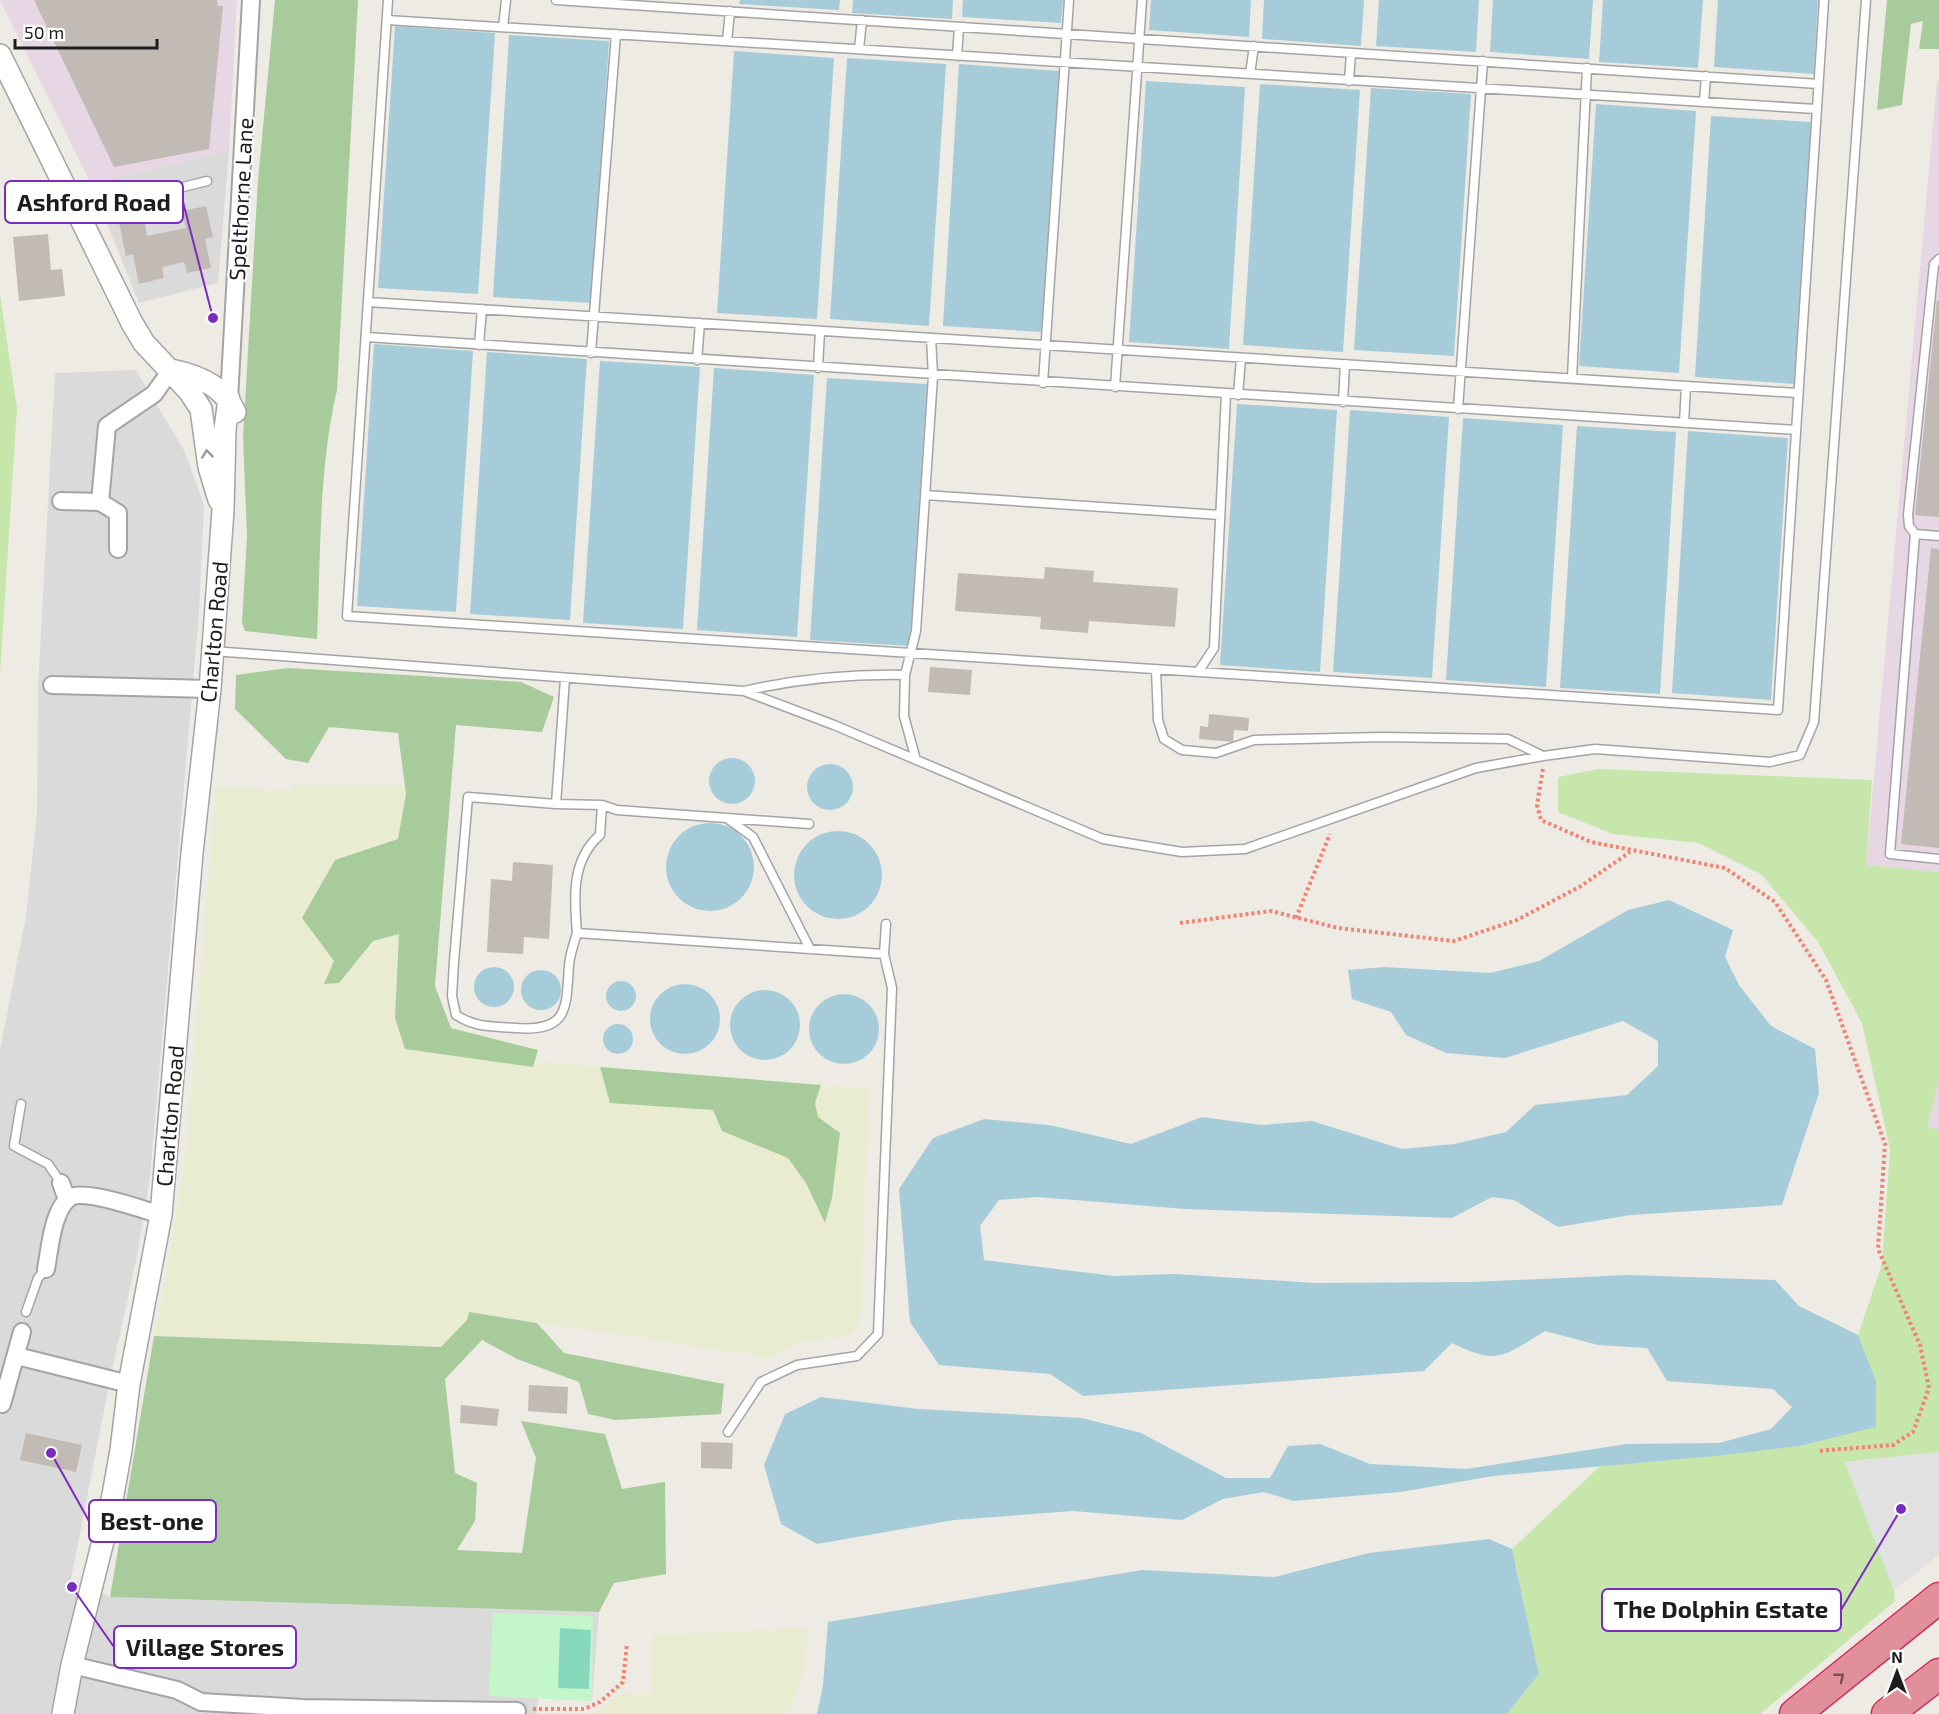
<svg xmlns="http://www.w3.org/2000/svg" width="1939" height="1714" font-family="'Exo 2',sans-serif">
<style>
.residential{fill:#dbdada}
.industrial{fill:#e7d6e3}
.farmland{fill:#e9ecd0}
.grass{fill:#c6e6ac}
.forest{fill:#a7cb9b}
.park{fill:#c3f6c9}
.pitch{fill:#86d9bc}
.parking{fill:#e1e1e1}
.water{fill:#a6ccda}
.building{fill:#c2bab4}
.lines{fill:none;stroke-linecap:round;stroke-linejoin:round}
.service-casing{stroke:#a4a4a4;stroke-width:11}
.minor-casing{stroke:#a4a4a4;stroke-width:20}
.tertiary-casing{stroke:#a4a4a4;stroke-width:24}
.motorway-casing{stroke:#d02d5f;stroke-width:33}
.path{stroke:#f28371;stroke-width:4;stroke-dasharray:3 3;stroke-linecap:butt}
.service{stroke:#fff;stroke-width:8}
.minor{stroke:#fff;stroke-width:16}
.tertiary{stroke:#fff;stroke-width:21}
.motorway{stroke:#e28f9c;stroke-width:30}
.oneway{stroke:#999}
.oneway2{stroke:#765056}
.labels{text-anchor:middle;stroke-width:4.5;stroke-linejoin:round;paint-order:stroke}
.street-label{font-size:22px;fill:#1d1d1d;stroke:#fff}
.leader{fill:none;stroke:#7b2cbf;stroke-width:2}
.callout-dot{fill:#7b2cbf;stroke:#fff;stroke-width:2}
.callout{fill:#fff;stroke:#7b2cbf;stroke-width:2}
.callout-label{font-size:24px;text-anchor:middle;font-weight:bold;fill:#1d1d1d}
</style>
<rect width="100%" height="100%" fill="#eeebe4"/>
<!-- residential -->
<path class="residential" d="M 229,150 L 218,283 L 139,303 L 91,184 Z
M 136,370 L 185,452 L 204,505 L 199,613 L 150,1177 L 137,1256 L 112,1370 L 71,1579 L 110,1597 L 599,1612 L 592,1701 L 538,1698 L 537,1714 L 0,1714 L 0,1050 L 26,916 L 37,813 L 38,688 L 55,373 Z"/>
<!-- industrial -->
<path class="industrial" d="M 0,0 L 237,0 L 229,150 L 91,184 Z
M 1937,81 L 1939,81 L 1939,872 L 1866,865 Z
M 1939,1078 L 1939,1130 L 1928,1127 Z"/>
<!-- farmland -->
<path class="farmland" d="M 293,785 L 405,785 L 406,794 L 398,839 L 335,860 L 400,926 L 417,1051 L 600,1067 L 610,1103 L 713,1110 L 722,1131 L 788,1158 L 806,1183 L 825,1222 L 832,1198 L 815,1103 L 821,1085 L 869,1089 L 860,1318 L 857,1327 L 846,1337 L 799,1341 L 772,1358 L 469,1312 L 467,1320 L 441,1347 L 154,1336 L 162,1301 L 185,1159 L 216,786 L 292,791 Z
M 809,1628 L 804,1672 L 788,1714 L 592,1714 L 623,1693 L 651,1694 L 652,1635 Z"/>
<!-- grass -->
<path class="grass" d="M 0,295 L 17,408 L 0,674 Z
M 1598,769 L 1872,780 L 1866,865 L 1939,872 L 1939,1078 L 1928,1127 L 1939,1130 L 1939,1452 L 1845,1462 L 1894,1590 L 1895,1601 L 1760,1714 L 1507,1714 L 1539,1674 L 1512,1549 L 1600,1466 L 1800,1446 L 1876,1426 L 1876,1381 L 1858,1335 L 1882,1264 L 1890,1149 L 1862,1023 L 1818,942 L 1761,874 L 1699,843 L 1613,834 L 1558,812 L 1558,777 Z"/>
<!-- forest -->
<path class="forest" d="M 275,0 L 358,0 L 337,390 C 318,472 321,555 317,639 L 245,631 L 242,623 L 247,536 L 243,437 L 258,180 Z
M 1887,0 L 1939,0 L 1939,49 L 1919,49 L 1923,21 L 1911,24 L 1902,105 L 1877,110 Z
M 289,668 L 521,682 L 554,697 L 542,732 L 456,725 L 435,986 L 451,1028 L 538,1050 L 533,1067 L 405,1049 L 395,1018 L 399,934 L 373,941 L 339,983 L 324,984 L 334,961 L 302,918 L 335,860 L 398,839 L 406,794 L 398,733 L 329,727 L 308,763 L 286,759 L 235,709 L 236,675 Z
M 600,1067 L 821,1085 L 815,1103 L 818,1117 L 840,1133 L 832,1198 L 825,1223 L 806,1183 L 788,1158 L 722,1131 L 713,1110 L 610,1103 Z
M 469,1312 L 537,1323 L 564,1353 L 724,1384 L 721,1414 L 615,1420 L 588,1414 L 579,1382 L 517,1359 L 482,1340 L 445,1379 L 455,1473 L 477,1483 L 475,1521 L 457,1550 L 522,1553 L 536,1458 L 521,1421 L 605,1434 L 622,1489 L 665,1482 L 666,1574 L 614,1583 L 599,1612 L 110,1597 L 154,1336 L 441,1347 L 467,1320 Z"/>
<!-- park -->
<path class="park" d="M 493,1613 L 593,1616 L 592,1701 L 489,1696 Z"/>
<!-- pitch -->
<path class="pitch" d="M 560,1628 L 591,1630 L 589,1689 L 558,1688 Z"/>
<!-- parking -->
<path class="parking" d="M 1939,1452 L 1939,1555 L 1894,1590 L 1845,1462 Z"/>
<!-- water -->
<path class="water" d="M 740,0 L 840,0 L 839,10 L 739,4 Z
M 853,0 L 953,0 L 952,19 L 852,13 Z
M 963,0 L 1063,0 L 1061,23 L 962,17 Z
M 1151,0 L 1251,0 L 1249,37 L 1149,30 Z
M 1264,0 L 1364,0 L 1361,46 L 1262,39 Z
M 1379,0 L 1479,0 L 1476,52 L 1376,46 Z
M 1493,0 L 1593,0 L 1589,59 L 1490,52 Z
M 1603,0 L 1703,0 L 1698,68 L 1599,62 Z
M 1718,0 L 1818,0 L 1814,74 L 1714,67 Z
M 395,26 L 495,33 L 478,294 L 378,288 Z
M 509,35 L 609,41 L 592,303 L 493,297 Z
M 734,51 L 834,58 L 817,319 L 717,313 Z
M 847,58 L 946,64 L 929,326 L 830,319 Z
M 959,64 L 1059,71 L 1042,332 L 943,326 Z
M 1146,81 L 1245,87 L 1229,349 L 1129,342 Z
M 1260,84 L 1360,90 L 1343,352 L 1243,345 Z
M 1371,88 L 1471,94 L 1454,356 L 1354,350 Z
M 1596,104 L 1696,111 L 1679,373 L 1579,366 Z
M 1711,116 L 1811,122 L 1794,384 L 1695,377 Z
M 374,344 L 473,351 L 456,612 L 357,606 Z
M 487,352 L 587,359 L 570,620 L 470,614 Z
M 600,361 L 700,367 L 683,629 L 583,623 Z
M 714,368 L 814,375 L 797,637 L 697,630 Z
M 827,378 L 927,384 L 910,646 L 810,640 Z
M 1237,404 L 1337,410 L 1320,672 L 1220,665 Z
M 1350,410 L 1449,417 L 1432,678 L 1333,672 Z
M 1463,418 L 1563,425 L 1546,687 L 1446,680 Z
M 1577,426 L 1676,432 L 1660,694 L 1560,688 Z
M 1688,431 L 1788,438 L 1771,700 L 1672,693 Z
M709 781a23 23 0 1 1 46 0a23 23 0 1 1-46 0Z
M807 787a23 23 0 1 1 46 0a23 23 0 1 1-46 0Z
M666 867a44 44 0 1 1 88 0a44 44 0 1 1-88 0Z
M794 875a44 44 0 1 1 88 0a44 44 0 1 1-88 0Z
M 1669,900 L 1733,930 L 1725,957 L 1739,985 L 1771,1026 L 1815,1049 L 1819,1093 L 1782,1205 L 1631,1215 L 1558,1227 L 1514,1200 L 1492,1197 L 1452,1218 L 1185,1209 L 1037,1197 L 999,1200 L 980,1226 L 984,1260 L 1114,1276 L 1175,1274 L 1315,1283 L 1472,1282 L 1629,1275 L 1775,1280 L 1799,1306 L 1858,1335 L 1876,1381 L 1876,1427 L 1800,1446 L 1715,1456 L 1493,1476 L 1401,1492 L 1293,1501 L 1264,1492 L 1223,1499 L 1182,1520 L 1073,1511 L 954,1520 L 817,1544 L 781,1524 L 764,1465 L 785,1414 L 821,1397 L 918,1409 L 1082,1418 L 1141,1433 L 1226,1478 L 1270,1478 L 1288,1446 L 1320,1444 L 1370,1464 L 1466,1469 L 1626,1444 L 1719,1443 L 1771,1429 L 1792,1407 L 1773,1389 L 1667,1381 L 1647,1348 L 1598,1345 L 1545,1331 C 1504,1356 1498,1366 1452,1343 L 1424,1371 L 1083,1396 L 1050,1374 L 939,1365 L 910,1322 L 899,1189 L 933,1138 L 984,1119 L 1049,1125 L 1131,1144 L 1202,1117 L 1261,1125 L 1312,1121 L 1402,1149 L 1454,1144 L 1506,1132 L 1535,1105 L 1627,1095 L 1658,1066 L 1658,1041 L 1623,1021 L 1505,1058 L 1446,1053 L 1406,1035 L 1391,1012 L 1352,999 L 1348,970 L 1384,967 L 1490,973 L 1539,961 L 1628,910 Z
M474 987a20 20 0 1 1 40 0a20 20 0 1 1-40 0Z
M521 990a20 20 0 1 1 40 0a20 20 0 1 1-40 0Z
M606 996a15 15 0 1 1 30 0a15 15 0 1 1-30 0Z
M650 1019a35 35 0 1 1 70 0a35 35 0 1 1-70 0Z
M730 1025a35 35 0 1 1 70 0a35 35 0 1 1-70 0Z
M809 1029a35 35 0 1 1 70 0a35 35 0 1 1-70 0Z
M603 1039a15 15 0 1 1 30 0a15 15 0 1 1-30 0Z
M 1489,1539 L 1512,1549 L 1539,1674 L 1507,1714 L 817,1714 L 823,1685 L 828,1622 L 1142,1570 L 1274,1577 L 1369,1553 Z"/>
<!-- building -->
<path class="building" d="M 34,0 L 217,0 L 218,6 L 223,6 L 209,149 L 114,167 Z
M 206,206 L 213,237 L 205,239 L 211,268 L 187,273 L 184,262 L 162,267 L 164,278 L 139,284 L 133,254 L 126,256 L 119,223 L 144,218 L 147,236 L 186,228 L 182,211 Z
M 48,234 L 51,270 L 62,269 L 65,296 L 19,301 L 13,237 Z
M 1937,300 L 1939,301 L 1939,517 L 1915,515 Z
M 1931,548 L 1939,549 L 1939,848 L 1901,844 Z
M 1045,567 L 1094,571 L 1093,582 L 1178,588 L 1175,627 L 1089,621 L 1088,633 L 1040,629 L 1041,617 L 955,611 L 958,573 L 1044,579 Z
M 930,667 L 972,670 L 970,695 L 928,692 Z
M 1209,714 L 1249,718 L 1248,731 L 1234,730 L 1233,742 L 1199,739 L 1200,726 L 1208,727 Z
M 513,862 L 553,865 L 549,939 L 524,937 L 523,954 L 487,952 L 491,879 L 512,881 Z
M 529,1385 L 568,1387 L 567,1414 L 528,1411 Z
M 461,1405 L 499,1409 L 497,1426 L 460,1423 Z
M 26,1433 L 82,1445 L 76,1472 L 20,1460 Z
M 701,1442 L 733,1443 L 732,1469 L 701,1468 Z"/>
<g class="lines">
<defs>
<path id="service" d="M 388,0 L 347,616 L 1778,710 L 1824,0
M 556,0 L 1818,84
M 387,20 L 1816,109
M 503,27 L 506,0
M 727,41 L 730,11
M 859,49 L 862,20
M 957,56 L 959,27
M 1250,74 L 1254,46
M 1349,81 L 1351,53
M 1704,102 L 1706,76
M 81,219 L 110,205 L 207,181
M 368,302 L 1797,393
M 366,337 L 1796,430
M 479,345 L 482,309
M 591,353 L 616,34
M 697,360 L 700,323
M 818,368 L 820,331
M 1572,378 L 1587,68
M 1043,383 L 1069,0
M 1115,387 L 1142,0
M 1238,395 L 1241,358
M 1343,402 L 1345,364
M 1458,409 L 1483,61
M 1684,423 L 1686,386
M 925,495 L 1220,515
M 1915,534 L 1909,526 L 1908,515 L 1934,264 L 1939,259
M 1939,536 L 1915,534 L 1890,854 L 1939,859
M 213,651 L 744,691 L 834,725 L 1103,839 L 1182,852 L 1245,849 L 1476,768 L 1543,756 L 1595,749 L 1770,762 L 1800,755 L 1814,722 L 1866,0
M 1156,669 L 1158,720 L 1164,739 L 1182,750 L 1216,753 L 1254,740 L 1382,737 L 1508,739 L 1543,756
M 1198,672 L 1214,648 L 1226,394
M 565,679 L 556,804 L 468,797 L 454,961 L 452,996 L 456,1015 C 476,1028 492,1026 515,1028 C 569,1032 566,1009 569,965 C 570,954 574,943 577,933
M 744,691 C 797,679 851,674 905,675
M 916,760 L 904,716 L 905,675 L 916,631 L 933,376 L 931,338
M 556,804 L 602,805 L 600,835 C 571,860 574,898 577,933 L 884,954 L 892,988 L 878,1334 L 857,1356 L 797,1365 L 761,1382 L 728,1432
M 602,805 L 617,810 L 809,824
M 728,819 L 753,837 L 810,949
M 884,954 L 886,924
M 21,1104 L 14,1146 L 48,1164 L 61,1183
M 26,1312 L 38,1278 L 46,1269"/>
<path id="minor" d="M 229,399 L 251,0
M 61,501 L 100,502
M 118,549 L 118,513 L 100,502 L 107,426 L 154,394 L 171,370
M 52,685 L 210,689
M 61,1183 L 67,1200
M 46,1269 C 50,1249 52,1212 69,1198 C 83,1188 144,1210 161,1215
M 17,1356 L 129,1384
M 2,1404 L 22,1332
M 72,1665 L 177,1690 L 201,1702 L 303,1708 L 517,1711"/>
<path id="tertiary" d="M 0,55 L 132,323 L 144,343 L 189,391 L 201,409 L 209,467 L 219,500
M 171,370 C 197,375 224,386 235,412
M 63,1714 L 72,1665 L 109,1517 L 121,1450 L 129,1384 L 161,1215 L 192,853 L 210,689 L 223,510 L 225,429 L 229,399"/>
<path id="motorway" d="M 1795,1714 L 1939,1598
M 1887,1714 L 1939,1674"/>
</defs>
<!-- service casing -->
<use href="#service" class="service-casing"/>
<!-- minor casing -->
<use href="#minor" class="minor-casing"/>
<!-- tertiary casing -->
<use href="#tertiary" class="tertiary-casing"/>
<!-- motorway casing -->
<use href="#motorway" class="motorway-casing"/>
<!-- path -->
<path class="path" d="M 1543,769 L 1537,805 L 1541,820 L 1591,842 L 1725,868 L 1775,902 L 1826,980 L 1885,1144 L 1878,1249 L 1920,1345 L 1929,1388 L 1913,1432 L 1893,1445 L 1817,1451
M 1296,918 L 1330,834
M 1180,923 L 1271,911 L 1338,928 L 1454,941 L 1517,920 L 1581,886 L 1630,852
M 533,1709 L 584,1709 L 600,1702 L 623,1682 L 627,1643"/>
<!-- service -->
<use href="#service" class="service"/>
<!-- minor -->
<use href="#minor" class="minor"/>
<!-- tertiary -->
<use href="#tertiary" class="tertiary"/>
<!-- motorway -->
<use href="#motorway" class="motorway"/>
</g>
<!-- one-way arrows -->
<defs><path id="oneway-chevron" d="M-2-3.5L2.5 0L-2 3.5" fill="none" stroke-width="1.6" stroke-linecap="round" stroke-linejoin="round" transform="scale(1.5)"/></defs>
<use class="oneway" href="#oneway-chevron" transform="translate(207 454) rotate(-96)"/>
<use class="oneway2" href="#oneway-chevron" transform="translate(1840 1677) rotate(-39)"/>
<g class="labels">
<!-- street labels -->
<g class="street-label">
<text transform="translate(241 199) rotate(-87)" y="8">Spelthorne Lane</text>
<text transform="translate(214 632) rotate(-85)" y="8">Charlton Road</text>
<text transform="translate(170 1116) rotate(-85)" y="8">Charlton Road</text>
</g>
</g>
<!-- callouts -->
<path class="leader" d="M213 318L183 202M51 1453L89 1521M1901 1509L1841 1610M72 1587L114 1647"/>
<g class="callout-dot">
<circle cx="213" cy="318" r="6"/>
<circle cx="51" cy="1453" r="6"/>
<circle cx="1901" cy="1509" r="6"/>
<circle cx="72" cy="1587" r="6"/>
</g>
<g class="callout">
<rect x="5" y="181" width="178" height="42" rx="6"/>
<rect x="89" y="1500" width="127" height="42" rx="6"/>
<rect x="1602" y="1589" width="239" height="42" rx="6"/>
<rect x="114" y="1626" width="182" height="42" rx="6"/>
</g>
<g class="callout-label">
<text x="94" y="211">Ashford Road</text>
<text x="152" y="1530">Best-one</text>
<text x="1721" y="1618">The Dolphin Estate</text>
<text x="205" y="1656">Village Stores</text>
</g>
<!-- north arrow -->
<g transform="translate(1897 1672)" stroke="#ffffff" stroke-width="4.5" paint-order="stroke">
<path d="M0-4.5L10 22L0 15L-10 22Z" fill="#1d1d1d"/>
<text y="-9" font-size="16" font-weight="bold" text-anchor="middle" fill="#1d1d1d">N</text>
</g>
<!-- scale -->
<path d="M15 39v9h142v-9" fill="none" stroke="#1d1d1d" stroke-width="3"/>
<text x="24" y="39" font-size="18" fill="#1d1d1d" stroke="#ffffff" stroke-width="4.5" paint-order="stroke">50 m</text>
</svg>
